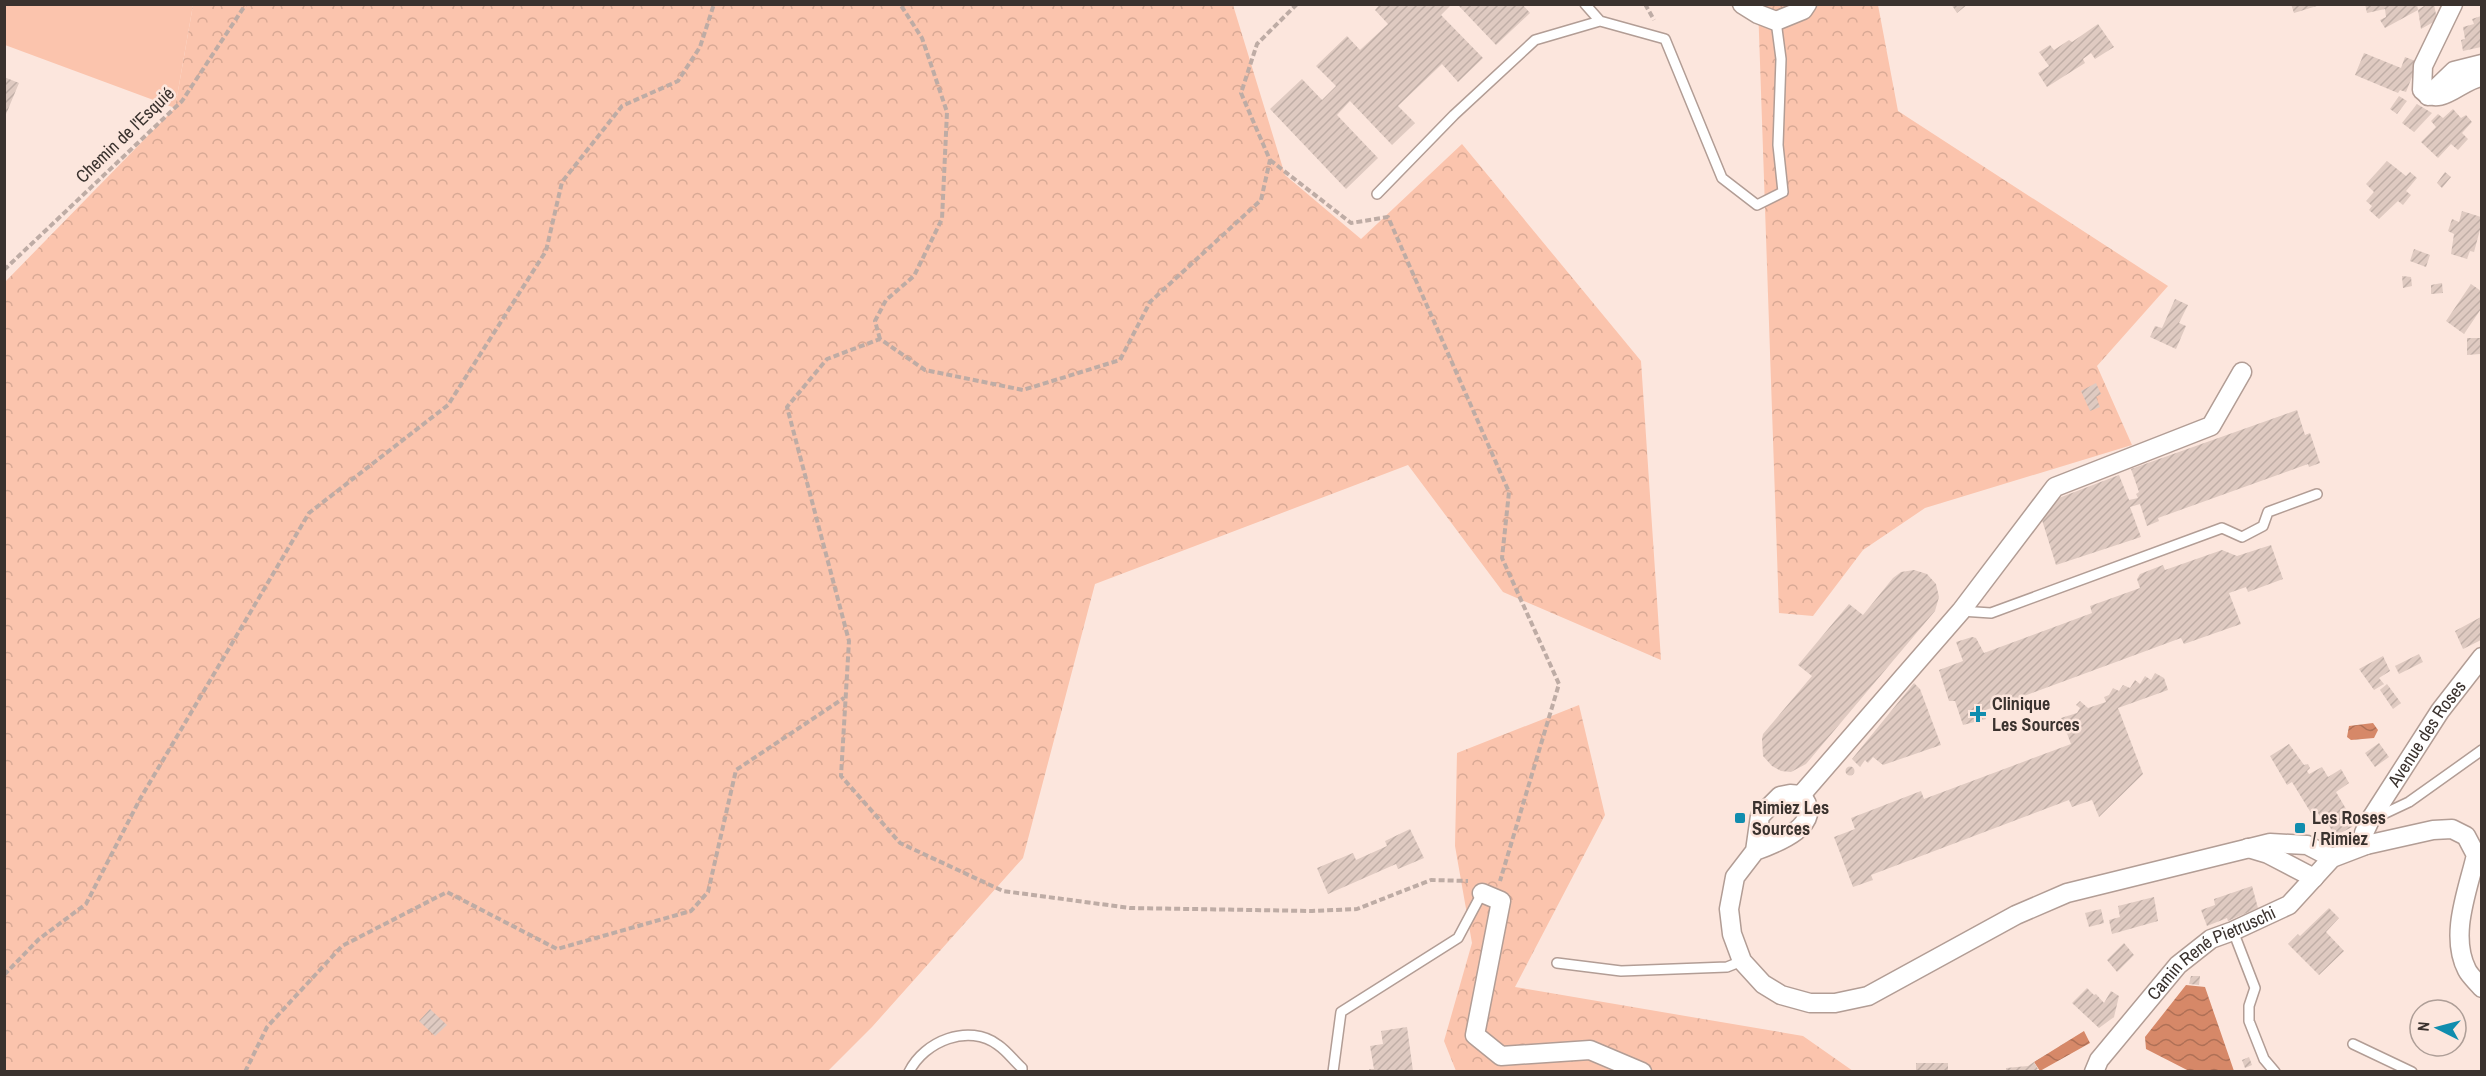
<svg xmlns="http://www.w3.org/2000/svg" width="2486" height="1076" font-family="'Archivo Narrow',sans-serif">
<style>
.green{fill:#fbc4ad}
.forest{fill:url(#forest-crowns)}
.water{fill:url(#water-waves)}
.building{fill:url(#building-hatch)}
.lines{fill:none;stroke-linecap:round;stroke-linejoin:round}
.service-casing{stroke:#b29d95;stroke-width:12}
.minor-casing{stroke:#b29d95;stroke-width:21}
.path{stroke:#beaca5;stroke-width:4;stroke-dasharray:6 3;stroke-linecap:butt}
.service{stroke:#fff;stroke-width:9}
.minor{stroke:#fff;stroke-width:18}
.poi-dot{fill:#108dae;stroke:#fce6dd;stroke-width:2}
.labels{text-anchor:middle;stroke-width:5;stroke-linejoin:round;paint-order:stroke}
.street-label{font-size:18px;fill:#3a322e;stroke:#fce6dd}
.poi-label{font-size:18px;font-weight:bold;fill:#3a322e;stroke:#fce6dd;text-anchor:start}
</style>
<defs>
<pattern id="forest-crowns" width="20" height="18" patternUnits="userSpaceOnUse" patternTransform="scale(1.5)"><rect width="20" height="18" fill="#fbc4ad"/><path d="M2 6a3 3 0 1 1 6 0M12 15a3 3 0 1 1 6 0" fill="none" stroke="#d8a995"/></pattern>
<pattern id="water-waves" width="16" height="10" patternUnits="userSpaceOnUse" patternTransform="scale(1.5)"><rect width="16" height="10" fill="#d68868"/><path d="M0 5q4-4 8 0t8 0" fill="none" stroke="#af7056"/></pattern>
<pattern id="building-hatch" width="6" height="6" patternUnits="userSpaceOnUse" patternTransform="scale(1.5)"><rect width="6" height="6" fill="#dfcac1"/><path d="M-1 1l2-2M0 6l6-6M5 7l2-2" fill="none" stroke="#c0aea6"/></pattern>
</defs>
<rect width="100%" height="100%" fill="#fce6dd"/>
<!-- green -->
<path class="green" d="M 4,5 L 193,5 L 175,108 L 5,45 Z"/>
<!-- forest -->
<path class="forest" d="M 193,5 L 1233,5 L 1285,175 L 1361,239 L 1462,144 L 1641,361 L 1661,660 L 1503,592 L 1408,465 L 1095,584 L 1023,858 L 872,1027 L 828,1071 L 5,1072 L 5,282 L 175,108 Z
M 1758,5 L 1878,5 L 1898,111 L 2168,286 L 2097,366 L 2132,445 L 1925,508 L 1863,550 L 1813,616 L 1779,613 Z
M 1579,705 L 1605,815 L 1515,987 L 1803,1036 L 1853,1071 L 1456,1071 L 1444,1041 L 1472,943 L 1455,846 L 1457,753 Z"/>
<!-- water -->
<path class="water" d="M 2373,723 L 2378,730 L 2374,738 L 2351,740 L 2347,737 L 2349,726 Z
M 2186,985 L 2205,987 L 2234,1071 L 2189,1071 L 2146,1049 L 2145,1037 Z
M 2084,1031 L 2090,1043 L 2040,1071 L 2034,1062 Z"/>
<!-- building -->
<path class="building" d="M 1380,4 L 1452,4 L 1441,15 L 1483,58 L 1458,82 L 1442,64 L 1398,106 L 1415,123 L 1392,145 L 1350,101 L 1337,115 L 1378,158 L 1346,189 L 1270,109 L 1302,79 L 1322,100 L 1336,86 L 1316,66 L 1347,36 L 1360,50 L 1388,24 L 1375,10 Z
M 1457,4 L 1522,4 L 1530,13 L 1496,45 Z
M 1951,4 L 1968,4 L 1957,13 Z
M 2291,4 L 2320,4 L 2320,5 L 2294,13 Z
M 2365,4 L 2417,4 L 2418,10 L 2385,28 L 2380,20 L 2386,17 L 2385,9 L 2367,13 Z
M 2427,4 L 2434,4 L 2437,20 L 2421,29 L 2418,10 Z
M 2481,16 L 2481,47 L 2463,51 L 2461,40 L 2465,39 L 2463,27 L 2474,24 L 2472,19 Z
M 2098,24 L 2114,47 L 2095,59 L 2091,53 L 2083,59 L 2085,63 L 2047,87 L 2038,73 L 2049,66 L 2039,52 L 2050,45 L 2054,50 L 2069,40 L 2072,42 Z
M 2364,53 L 2401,68 L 2405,57 L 2418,62 L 2406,92 L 2400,90 L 2398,93 L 2355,75 Z
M 4,77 L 19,83 L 4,119 Z
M 2399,96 L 2407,101 L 2397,114 L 2390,109 Z
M 2417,104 L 2432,113 L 2414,132 L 2402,123 Z
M 2453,109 L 2461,118 L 2466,115 L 2472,122 L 2462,133 L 2468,139 L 2458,150 L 2451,144 L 2438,158 L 2421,142 L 2436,127 L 2431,121 L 2438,114 L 2443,118 Z
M 2387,161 L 2406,176 L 2410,172 L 2417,178 L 2406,191 L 2411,195 L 2403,205 L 2398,201 L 2379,219 L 2369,210 L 2372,206 L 2366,201 L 2374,192 L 2366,184 Z
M 2445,172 L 2451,177 L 2442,188 L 2437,183 Z
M 2462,211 L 2481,217 L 2481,226 L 2474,252 L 2470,251 L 2467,259 L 2451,254 L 2454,234 L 2448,231 L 2452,219 L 2459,222 Z
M 2414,249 L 2430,255 L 2426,267 L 2410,261 Z
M 2402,276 L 2411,277 L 2412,286 L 2403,288 Z
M 2442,283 L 2443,293 L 2431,294 L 2431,285 Z
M 2471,284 L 2481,291 L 2481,309 L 2464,334 L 2446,321 Z
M 2175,299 L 2188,305 L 2179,323 L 2186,326 L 2176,349 L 2150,337 L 2155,326 L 2162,328 Z
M 2467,338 L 2480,338 L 2480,354 L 2467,355 Z
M 2096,383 L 2101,394 L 2096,397 L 2100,407 L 2090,411 L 2081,391 Z
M 2297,410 L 2305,435 L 2310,433 L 2320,463 L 2309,467 L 2308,464 L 2158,518 L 2159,521 L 2147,526 L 2140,504 L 2130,507 L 2141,537 L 2056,565 L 2042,520 L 2044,509 L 2051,501 L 2119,475 L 2129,500 L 2138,498 L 2136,494 L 2139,492 L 2131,469 Z
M 2271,545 L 2283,579 L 2248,592 L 2246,587 L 2229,593 L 2241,624 L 2184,644 L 2181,638 L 1983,711 L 1986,719 L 1963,725 L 1955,701 L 1949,701 L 1939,670 L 1963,661 L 1956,642 L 1972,637 L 1976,638 L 1984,653 L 2092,613 L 2090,606 L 2140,588 L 2137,579 L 2140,574 L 2163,565 L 2165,570 L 2222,550 L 2237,556 Z
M 1914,570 L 1927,574 L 1936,584 L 1939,597 L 1935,611 L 1806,764 L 1791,772 L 1781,771 L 1772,766 L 1763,756 L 1762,739 L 1763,734 L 1812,676 L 1798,665 L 1849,604 L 1863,615 L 1893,578 L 1901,572 Z
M 2481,617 L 2481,640 L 2463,649 L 2455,631 Z
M 2419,654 L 2423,662 L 2399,674 L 2395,666 Z
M 2383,656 L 2390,671 L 2379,678 L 2384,684 L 2374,690 L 2359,669 Z
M 2155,673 L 2164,678 L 2168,690 L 2118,708 L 2143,774 L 2099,817 L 2092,800 L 2072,807 L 2069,800 L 1871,875 L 1873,880 L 1853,887 L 1834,837 L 1855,829 L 1851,818 L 1921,791 L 1924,799 L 2071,744 L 2061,718 L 2077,713 L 2080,708 L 2076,705 L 2080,701 L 2088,708 L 2106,702 L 2104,697 L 2109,695 L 2113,688 L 2119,691 L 2123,685 L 2130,688 L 2135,680 L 2140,684 L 2145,676 L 2151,680 Z
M 1914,683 L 1920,689 L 1941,745 L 1883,765 L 1873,757 L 1868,763 L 1865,760 L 1860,767 L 1852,759 Z
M 2387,684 L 2401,703 L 2393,709 L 2380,690 Z
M 2379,743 L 2389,757 L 2375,767 L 2365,753 Z
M 2289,744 L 2304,765 L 2308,764 L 2310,768 L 2307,771 L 2309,774 L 2322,767 L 2328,777 L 2341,769 L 2349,783 L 2336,792 L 2355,824 L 2352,827 L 2335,836 L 2327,822 L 2324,824 L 2317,811 L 2311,813 L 2292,782 L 2287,785 L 2270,756 Z
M1845.5 771a4.5 4.5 0 1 1 9 0a4.5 4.5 0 1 1-9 0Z
M 1410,829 L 1424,858 L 1398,869 L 1396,864 L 1328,894 L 1317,868 L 1353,853 L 1356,860 L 1387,846 L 1385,841 Z
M 2252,886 L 2258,908 L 2228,921 L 2227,918 L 2207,926 L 2201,910 L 2215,905 L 2214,899 Z
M 2154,897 L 2158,921 L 2112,934 L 2109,920 L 2120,917 L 2118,906 Z
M 2329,908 L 2339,918 L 2326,932 L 2344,951 L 2319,975 L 2288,944 L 2298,934 L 2300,936 Z
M 2101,909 L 2104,923 L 2089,927 L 2085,913 Z
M 2124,943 L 2134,955 L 2117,972 L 2107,960 Z
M 2191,976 L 2200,976 L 2199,985 L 2189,984 Z
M 2087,988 L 2094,995 L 2096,994 L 2104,1003 L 2111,991 L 2119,996 L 2114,1017 L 2099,1028 L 2072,1003 Z
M 430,1009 L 447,1025 L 435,1036 L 419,1021 Z
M 1407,1027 L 1413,1071 L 1370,1071 L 1369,1069 L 1374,1069 L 1370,1046 L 1383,1044 L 1381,1031 Z
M 2249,1057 L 2252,1065 L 2245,1068 L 2242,1060 Z
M 2034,1062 L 2038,1069 L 2034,1071 L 2006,1071 L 2006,1068 L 2028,1066 Z
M 1916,1063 L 1948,1063 L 1948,1071 L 1916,1071 Z"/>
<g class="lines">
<defs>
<path id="service" d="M 1585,4 L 1600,21
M 1377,194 L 1454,115 L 1535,40 L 1600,21 L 1665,39 L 1722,178 L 1757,205 L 1783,192 L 1778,145 L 1781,59 L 1776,21
M 1961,611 L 1991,613 L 2222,528 L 2242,537 L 2263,526 L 2268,512 L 2317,494
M 2375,818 L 2409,802 L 2482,750
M 2233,931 L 2255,988 L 2249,1006 L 2249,1021 L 2264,1059 L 2275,1072
M 1557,963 L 1621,971 L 1727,967 L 1742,961
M 2353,1044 L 2412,1072
M 909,1072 C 924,1041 969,1023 998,1045 C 1007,1051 1014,1061 1022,1068 L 1022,1072
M 1333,1072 L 1341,1012 L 1458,938 L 1482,893"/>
<g id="minor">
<path d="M 1742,4 L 1758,14 L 1776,21 L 1803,10 L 1807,4"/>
<path d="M 2453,4 L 2423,66 L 2422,90 C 2441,109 2461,79 2482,77"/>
<path d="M 2428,96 L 2454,71 L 2482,64"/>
<path d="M 1801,795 L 1961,611 L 2055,487 L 2211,426 L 2242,372"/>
<path id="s1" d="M 2366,845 L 2364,833 L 2370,820 L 2440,711 L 2482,657"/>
<path d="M 2248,848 L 2268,854 L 2314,878"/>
<path d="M 1755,851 C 1777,843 1827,824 1801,795 L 1790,794 L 1780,796 L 1760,816 L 1755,851 L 1735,877 L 1729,909 L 1732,934 L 1742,961 L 1763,984 L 1781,995 L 1810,1003 L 1835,1003 L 1868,996 L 2016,915 L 2067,893 L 2270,843 L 2307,845 L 2332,858"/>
<path d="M 1482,893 L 1501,901 L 1475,1035 L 1501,1056 L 1590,1050 L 1642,1072"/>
<path id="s2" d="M 2094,1072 L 2099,1060 L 2178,965 L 2211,939 L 2233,931 L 2289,905 L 2332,858 L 2366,845 L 2433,830 L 2452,829 L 2466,836 L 2476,855 C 2468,890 2449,935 2467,970 C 2470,976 2477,982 2482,988"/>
</g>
</defs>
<!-- service casing -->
<use href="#service" class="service-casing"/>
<!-- minor casing -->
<use href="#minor" class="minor-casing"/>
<!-- path -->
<path class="path" d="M 1297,4 L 1257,44 L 1241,93 L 1270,160 L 1261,200 L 1150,302 L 1120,360 L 1023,390 L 925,370 L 880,339 L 827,359 L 787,407 L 849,641 L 841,776 L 900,843 L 1003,891 L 1130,908 L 1312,911 L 1357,909 L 1431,880 L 1468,881
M 1645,4 L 1654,20
M 1270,160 L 1351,223 L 1388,217 L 1509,492 L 1502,558 L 1559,684 L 1500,881
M 4,270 L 182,101 L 246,4
M 880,339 L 875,321 L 886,300 L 914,276 L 942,219 L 947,112 L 922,38 L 900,4
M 4,975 L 39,939 L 86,904 L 140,799 L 309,513 L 448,405 L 546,251 L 562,182 L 622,106 L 678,81 L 700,47 L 714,4
M 245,1072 L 267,1027 L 342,946 L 447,892 L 557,949 L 691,911 L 708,892 L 736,770 L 844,698"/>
<!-- service -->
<use href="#service" class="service"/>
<!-- minor -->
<use href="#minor" class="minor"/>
</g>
<!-- markers -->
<g class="poi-dot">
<path d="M1975 705h6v6h6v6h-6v6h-6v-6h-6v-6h6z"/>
<rect x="1734" y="812" width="12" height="12" rx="3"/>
<rect x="2294" y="822" width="12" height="12" rx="3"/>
</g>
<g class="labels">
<!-- street labels -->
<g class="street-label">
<text transform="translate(125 135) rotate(-44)" y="6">Chemin de l'Esquié</text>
<text dy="6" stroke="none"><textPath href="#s1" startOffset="130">Avenue des Roses</textPath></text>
<text dy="6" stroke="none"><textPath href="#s2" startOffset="171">Camin René Pietruschi</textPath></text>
</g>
<!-- poi labels -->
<g class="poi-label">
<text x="1992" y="710">Clinique<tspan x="1992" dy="21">Les Sources</tspan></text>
<text x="1752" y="814">Rimiez Les<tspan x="1752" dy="21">Sources</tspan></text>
<text x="2312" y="824">Les Roses<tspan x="2312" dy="21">/ Rimiez</tspan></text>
</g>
</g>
<!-- border -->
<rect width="2486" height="1076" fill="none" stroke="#3a322e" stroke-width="12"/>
<!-- north arrow -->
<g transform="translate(2438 1028) rotate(276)"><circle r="28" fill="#fce6dd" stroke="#ae9e97" stroke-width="1.5"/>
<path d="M0-4.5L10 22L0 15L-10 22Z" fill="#108dae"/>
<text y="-9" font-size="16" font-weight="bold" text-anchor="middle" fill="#3a322e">N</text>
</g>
</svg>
